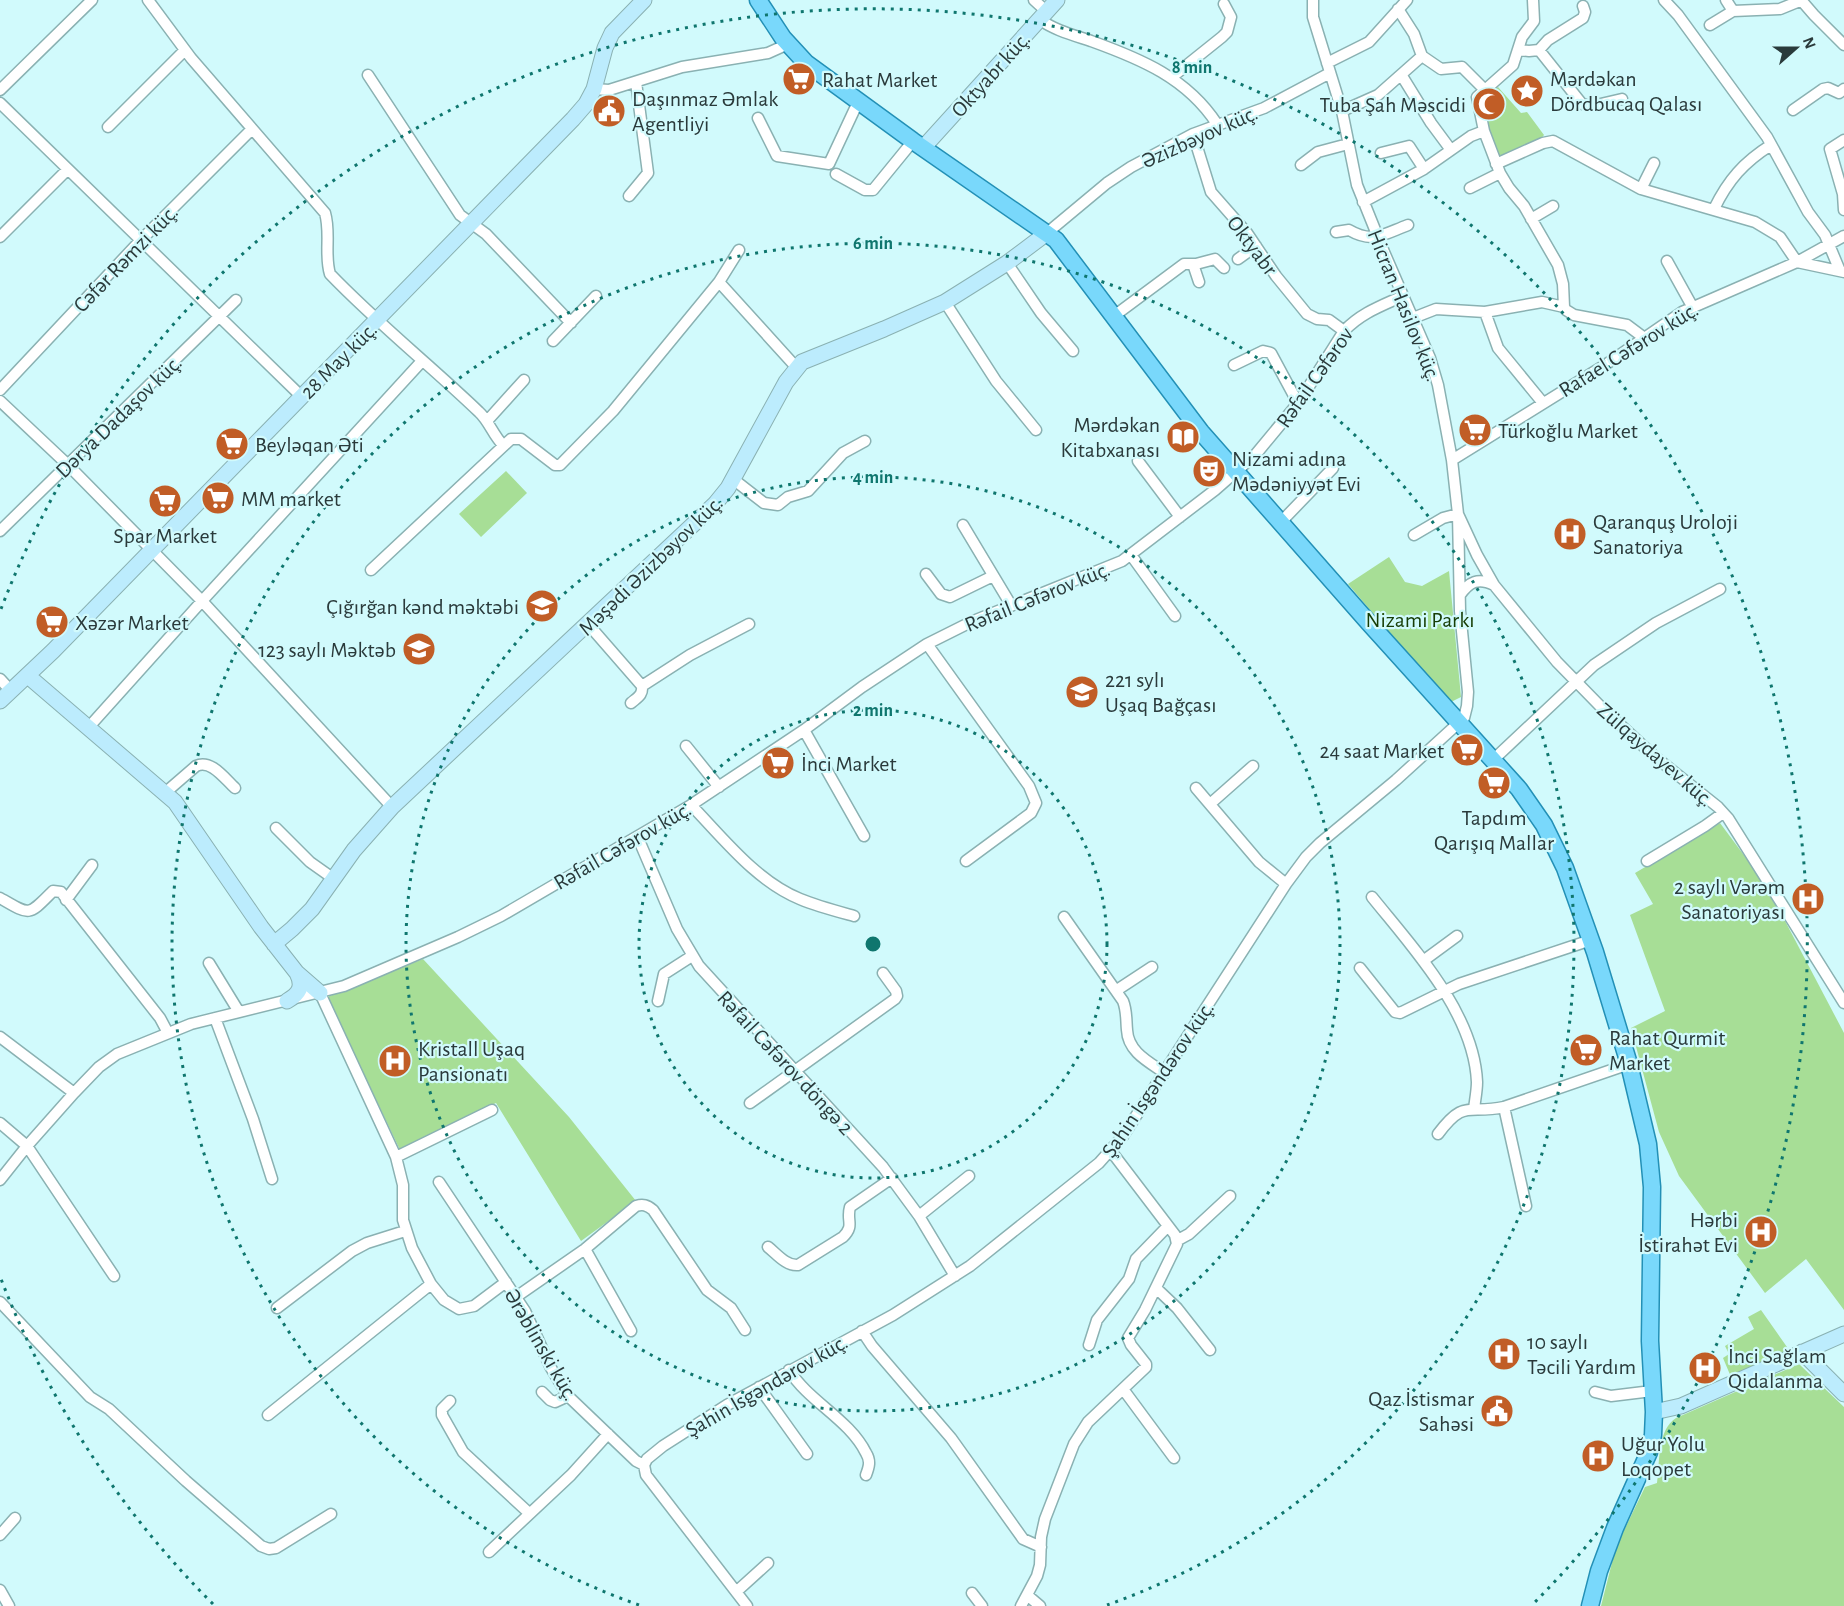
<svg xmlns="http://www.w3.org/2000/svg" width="1844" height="1606" font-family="'Alegreya Sans',sans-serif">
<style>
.green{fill:#a7de96}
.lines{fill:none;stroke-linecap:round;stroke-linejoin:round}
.street-casing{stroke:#8ab1b2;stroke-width:13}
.secondary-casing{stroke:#8ab1b2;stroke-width:17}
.primary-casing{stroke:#2390b6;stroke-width:19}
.street{stroke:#fff;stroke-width:10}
.secondary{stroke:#bcecfd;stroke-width:15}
.primary{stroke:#79d8fb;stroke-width:16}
.ring{fill:none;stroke:#0f766e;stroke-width:3;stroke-dasharray:3 6}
.labels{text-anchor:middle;stroke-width:4.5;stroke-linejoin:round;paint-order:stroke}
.street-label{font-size:22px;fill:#2a3a3b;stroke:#d1fafc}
.poi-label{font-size:22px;fill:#2a3a3b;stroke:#d1fafc;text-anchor:start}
.park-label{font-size:22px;fill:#163d05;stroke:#d1fafc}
.centre{fill:#0f766e;stroke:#d1fafc;stroke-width:3}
.ring-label{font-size:18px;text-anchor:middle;font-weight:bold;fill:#0f766e;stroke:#d1fafc;stroke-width:4.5;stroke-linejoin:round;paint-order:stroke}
</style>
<rect width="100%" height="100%" fill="#d1fafc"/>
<!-- green -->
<path class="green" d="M 1498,87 L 1521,113 L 1527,112 L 1544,135 L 1540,140 L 1499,159 L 1483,113 L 1499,109 L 1494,90 Z
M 506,471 L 527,493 L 481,537 L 459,514 Z
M 1389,557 L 1405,582 L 1422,586 L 1449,571 L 1461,697 L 1449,703 L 1348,584 Z
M 1720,823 L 1752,866 L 1784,919 L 1844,1033 L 1844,1310 L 1806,1259 L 1765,1293 L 1679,1176 L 1659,1132 L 1631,1028 L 1665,1011 L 1630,915 L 1653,904 L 1635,873 Z
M 423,959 L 569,1117 L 636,1201 L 581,1241 L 496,1103 L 400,1150 L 327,997 Z
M 1761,1310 L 1787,1347 L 1784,1354 L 1731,1377 L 1723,1358 L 1729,1354 L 1725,1346 L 1754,1329 L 1748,1317 Z
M 1799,1364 L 1844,1407 L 1844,1606 L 1601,1606 L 1616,1547 L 1645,1487 L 1657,1483 C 1660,1462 1657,1430 1676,1418 Z"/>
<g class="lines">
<defs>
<path id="street" d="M 148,0 L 191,58 L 325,213 C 331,233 324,255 330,274 C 377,323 430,365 479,412 C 489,421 493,435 503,445
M 1034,0 L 1046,11
M 1533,0 L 1534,21 L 1522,37 L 1513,65 L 1477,97 L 1484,131 L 1500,173 L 1509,188 L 1524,206 L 1558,265 L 1563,284 L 1564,307 L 1566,310 L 1574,315 L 1627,325 L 1643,337
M 1664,0 L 1678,15 L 1767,137 L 1808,212 L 1825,235 L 1840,271
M 1726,0 L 1733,11
M 1801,0 L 1814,15 L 1844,45
M 1398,9 L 1414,34 L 1422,56 L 1441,69 L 1462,67 L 1485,90
M 1039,19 C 1054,30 1073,35 1091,41 C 1141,59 1187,78 1217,124
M 1710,25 L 1733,11 L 1780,9 L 1802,0
M 1518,50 L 1529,51 L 1539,50 L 1548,40 L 1583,18 L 1585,12 L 1583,6
M 1539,50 L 1582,104 L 1592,106 L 1622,99
M 1327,63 L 1369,42 L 1407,0
M 368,75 L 460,215 L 486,234 L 571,323
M 1402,76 L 1431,123 L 1451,150
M 1172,77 L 1222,37 L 1227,32 L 1231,17 L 1224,4
M 594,89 L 609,90 L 682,67 L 768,53 L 788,44
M 0,90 L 92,0
M 0,103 L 302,397
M 1793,110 L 1823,89 L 1828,88 L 1839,93 L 1844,89
M 1342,111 L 1378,95 L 1422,56
M 758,118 L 777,156 L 829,164 L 858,102
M 108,127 L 185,50
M 1193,134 L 1211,192 L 1247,233 L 1276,276 L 1307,314 L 1317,319 L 1329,320 L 1344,331
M 1844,140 L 1830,149 L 1843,194 L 1844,210
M 1381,153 L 1409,146 L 1424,169
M 1496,164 L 1543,143 L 1553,141 L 1641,189 L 1755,222 L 1780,237 L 1797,262 L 1844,272
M 1301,165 L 1318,152 L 1348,144
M 836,174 L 865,190 L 873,190 L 913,141
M 1470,188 L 1500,173
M 1641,189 L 1654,163
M 629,196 L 648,173 L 636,82
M 1363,202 L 1424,169 L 1471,136 L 1484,131
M 1714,209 C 1728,180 1744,162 1771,145
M 1531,219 L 1553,206
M 1336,232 L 1349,230 C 1373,244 1384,234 1408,225
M 1047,233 L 1107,183 L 1131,167 L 1193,134 L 1264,108 L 1330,73
M 0,237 L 67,170
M 1238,259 L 1256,246
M 1667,261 L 1692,306
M 1007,263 L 1041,313 L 1073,351
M 1193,264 L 1199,282
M 719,282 L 796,367
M 945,302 L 996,381 L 1036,430
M 1485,312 L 1498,348 L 1543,403
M 1114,316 L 1184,264 L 1196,264 L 1215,259 L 1224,268
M 1413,318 L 1436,309 L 1485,312 L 1542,302 L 1564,307
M 553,341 L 596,296
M 1234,365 L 1263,351 L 1271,353 L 1293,394 L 1299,402
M 0,390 L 140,241 L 252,129
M 0,401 L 68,465 L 202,601 L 392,807
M 487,421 L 524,380
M 1452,460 L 1605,365 L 1682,312 L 1797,262 L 1844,236
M 1138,461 L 1180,517
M 733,479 L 764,503 L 778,505 L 788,497 L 808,491 L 843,453 L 865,441
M 1280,523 L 1333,468
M 963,525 L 1011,605
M 0,531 L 236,300
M 1414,535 L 1443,518 L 1458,514 L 1477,555 L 1494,585 L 1557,662 L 1600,706 L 1654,756 L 1718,807 L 1728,818 L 1844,1003
M 1131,555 L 1175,616
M 371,570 L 511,439 L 521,439 L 555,465 L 560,465 L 613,411 L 719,282 L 739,250
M 926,574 L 941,594 L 950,597 L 993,576
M 1460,595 C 1469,582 1478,577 1494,585
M 588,624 L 642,686
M 927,644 L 1029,786 L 1036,803 L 1031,813 L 966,861
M 0,679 L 11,691
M 631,703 C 638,697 643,695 642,686 L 690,655 L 749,624
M 88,728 L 202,601 L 422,361
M 804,730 L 864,836
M 686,746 L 719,787
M 1493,760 L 1594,665 L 1656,623 L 1720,589
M 1196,788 L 1259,862 L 1286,884
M 166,792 L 196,766 C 211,759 224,778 235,788
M 1210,804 L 1253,766
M 691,805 C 723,838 756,881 800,899 C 817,906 836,911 854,916
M 276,828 L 310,862 L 334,879
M 638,838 L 677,929 L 699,966 L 883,1167 L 919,1216 L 955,1276
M 1647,861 L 1705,826 L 1723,813
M 1372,897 C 1413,948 1474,1013 1477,1082 C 1477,1091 1475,1100 1474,1109
M 0,898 C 31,916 28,916 53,891 L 61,892 L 160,1018 L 168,1033
M 66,900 L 92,865
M 1064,917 L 1123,1001 C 1127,1011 1126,1020 1127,1030 C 1128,1052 1149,1062 1165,1073
M 1423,961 L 1457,936
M 209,963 L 239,1012
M 1360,968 L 1395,1012 L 1400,1013 L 1459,984 L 1591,940
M 1117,990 L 1152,967
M 320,993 L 396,1157 L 403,1185 L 403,1220 L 412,1248 L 431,1284 L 444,1300 L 459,1309 L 474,1306 L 506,1282
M 658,1001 L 664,974 L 692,956
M 215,1018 L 253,1119 L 272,1179
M 0,1037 L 74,1093
M 750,1103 L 895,999 L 897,996 L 896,991 L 883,973
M 1504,1107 L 1526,1206
M 0,1123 L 27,1146 L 114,1276
M 1438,1134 C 1465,1098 1468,1115 1504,1107 L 1629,1064
M 396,1157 L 492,1110
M 0,1180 L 27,1146 L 74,1093 L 99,1067 L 117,1054 L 191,1024 L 344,986 L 458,937 L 501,916 L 691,805 L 804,730 L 862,687 L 927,644 L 971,622 L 1122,561 L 1215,490 L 1256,454 L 1299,402 L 1344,331 C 1361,313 1381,306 1403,296
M 439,1182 L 525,1311 L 551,1368 L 568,1396 L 636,1461 L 644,1465
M 919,1216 L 969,1176
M 1178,1240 L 1189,1234 L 1230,1196
M 768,1247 C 777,1254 786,1266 798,1265 L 843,1237 C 855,1225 846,1221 850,1207 L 892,1178
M 585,1249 L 631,1331
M 1156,1288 L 1177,1308 L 1210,1350
M 516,1297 L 585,1249 L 636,1206 C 643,1204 647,1205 653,1210 L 707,1290 L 731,1308 L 745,1330
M 0,1302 L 90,1397 L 109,1409 L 186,1481 L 261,1546 L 269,1549 L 276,1548 L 331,1514
M 277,1308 L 352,1251 L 367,1243 L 405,1231
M 862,1331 L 872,1346 L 951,1438 L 1023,1539 L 1041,1547
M 1089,1345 L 1097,1320 L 1129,1279 L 1136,1259 L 1168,1226
M 789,1370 C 809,1402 849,1419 866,1453 C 871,1461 869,1467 866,1475
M 759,1387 L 807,1454
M 1123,1389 L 1174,1458
M 542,1392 L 550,1400 L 555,1402 L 568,1396
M 1595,1392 L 1611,1396 L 1652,1391
M 450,1401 L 442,1409 L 442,1415 L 463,1452 L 529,1513
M 268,1415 L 431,1284
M 644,1465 L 647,1459 L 663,1446 L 727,1405 L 893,1315 L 970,1266 L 1099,1163 L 1123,1136 L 1286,884 L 1306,857 L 1320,843 L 1396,780 L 1464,718 L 1467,706 L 1468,692 L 1460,611 L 1458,514 L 1452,460 L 1438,385 L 1430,358 L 1384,252 L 1357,185 L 1342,111 L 1313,17 L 1313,0
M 644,1465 L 646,1475 L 747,1606
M 0,1535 L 15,1518
M 489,1552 L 571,1475 L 608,1434
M 0,1590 L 9,1606
M 736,1592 L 768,1563
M 972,1593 L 982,1606
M 1027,1595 L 1040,1606
M 1021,1606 L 1037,1576 L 1040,1565 L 1041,1537 L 1045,1519 L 1074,1444 L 1088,1422 L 1146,1367 L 1146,1364 L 1131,1345 L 1128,1338 L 1145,1310 L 1177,1244 L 1175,1235 L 1111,1151"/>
<path id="secondary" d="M 923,148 L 1057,0
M 28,676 L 175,802 L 261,927 L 297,973 L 320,993
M 0,701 L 53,651 L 573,119 L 586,104 L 594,89 L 605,48 L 612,33 L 644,0
M 274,944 L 292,929 L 312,909 L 354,850 L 392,807 L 715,504 L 728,488 L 786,382 L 802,362 L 884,329 L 945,302 L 1007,263 L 1047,233
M 287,1001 C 299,994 304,987 297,973
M 1802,1352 L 1844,1394
M 1654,1412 L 1681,1406 L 1844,1334"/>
<path id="primary" d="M 758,0 L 783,38 L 806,63 L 913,141 L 1056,240 L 1201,432 L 1369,623 L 1519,789 L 1544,825 L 1565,868 L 1595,952 L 1629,1064 L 1648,1144 L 1652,1187 L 1650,1341 L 1654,1412 L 1653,1435 L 1649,1452 L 1615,1528 L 1599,1571 L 1590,1606"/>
</defs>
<!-- street casing -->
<use href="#street" class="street-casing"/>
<!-- secondary casing -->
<use href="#secondary" class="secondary-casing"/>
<!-- primary casing -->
<use href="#primary" class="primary-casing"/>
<!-- street -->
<use href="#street" class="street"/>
<!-- secondary -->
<use href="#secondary" class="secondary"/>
<!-- primary -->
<use href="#primary" class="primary"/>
</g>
<!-- distance rings -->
<g class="ring">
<circle cx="873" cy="944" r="234"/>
<circle cx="873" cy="944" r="467"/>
<path d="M639 1605A701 701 0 1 1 1107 1605"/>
<path d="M213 1604A934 934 0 0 1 1 1279M1 609A934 934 0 1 1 1533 1604"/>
</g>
<!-- icons -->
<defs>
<symbol id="supermarket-disc" viewBox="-11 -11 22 22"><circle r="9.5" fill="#c15d26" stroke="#d1fafc"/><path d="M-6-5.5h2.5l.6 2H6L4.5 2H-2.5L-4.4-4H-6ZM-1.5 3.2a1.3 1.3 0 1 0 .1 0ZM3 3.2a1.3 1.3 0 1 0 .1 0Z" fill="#fff"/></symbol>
<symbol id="sight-disc" viewBox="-11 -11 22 22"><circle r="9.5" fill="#c15d26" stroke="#d1fafc"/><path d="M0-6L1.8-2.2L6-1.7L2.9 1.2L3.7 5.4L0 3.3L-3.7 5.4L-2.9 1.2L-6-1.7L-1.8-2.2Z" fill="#fff"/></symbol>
<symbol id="mosque-disc" viewBox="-11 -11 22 22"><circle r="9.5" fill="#c15d26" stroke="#d1fafc"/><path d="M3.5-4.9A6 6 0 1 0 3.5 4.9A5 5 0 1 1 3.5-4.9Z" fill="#fff"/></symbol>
<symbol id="civic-disc" viewBox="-11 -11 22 22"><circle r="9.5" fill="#c15d26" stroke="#d1fafc"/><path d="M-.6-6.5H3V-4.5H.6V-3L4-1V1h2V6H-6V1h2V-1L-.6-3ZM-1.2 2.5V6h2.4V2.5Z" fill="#fff"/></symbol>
<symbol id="library-disc" viewBox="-11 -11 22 22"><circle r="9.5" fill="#c15d26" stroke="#d1fafc"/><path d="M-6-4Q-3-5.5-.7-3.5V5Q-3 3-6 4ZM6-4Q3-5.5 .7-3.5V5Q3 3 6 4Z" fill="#fff"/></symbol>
<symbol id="theatre-disc" viewBox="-11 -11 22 22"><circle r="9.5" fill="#c15d26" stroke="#d1fafc"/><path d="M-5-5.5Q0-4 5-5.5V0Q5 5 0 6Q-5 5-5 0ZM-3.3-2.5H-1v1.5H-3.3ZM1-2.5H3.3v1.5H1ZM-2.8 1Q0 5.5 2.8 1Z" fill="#fff"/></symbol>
<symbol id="hospital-disc" viewBox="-11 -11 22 22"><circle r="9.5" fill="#c15d26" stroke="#d1fafc"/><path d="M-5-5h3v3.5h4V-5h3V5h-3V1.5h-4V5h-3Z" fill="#fff"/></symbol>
<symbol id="school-disc" viewBox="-11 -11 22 22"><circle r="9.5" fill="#c15d26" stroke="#d1fafc"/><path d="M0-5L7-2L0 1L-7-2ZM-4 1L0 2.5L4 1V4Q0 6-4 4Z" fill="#fff"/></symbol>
</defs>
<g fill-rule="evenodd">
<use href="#supermarket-disc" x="780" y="60" width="38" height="38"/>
<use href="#sight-disc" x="1508" y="72" width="38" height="38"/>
<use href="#mosque-disc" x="1470" y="85" width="38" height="38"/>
<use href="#civic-disc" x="590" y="92" width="38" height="38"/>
<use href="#supermarket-disc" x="1456" y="411" width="38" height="38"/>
<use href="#library-disc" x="1164" y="418" width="38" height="38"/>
<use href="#supermarket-disc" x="213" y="425" width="38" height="38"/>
<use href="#theatre-disc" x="1190" y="452" width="38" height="38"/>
<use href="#supermarket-disc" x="199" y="479" width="38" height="38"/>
<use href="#supermarket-disc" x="146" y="482" width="38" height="38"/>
<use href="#hospital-disc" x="1551" y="515" width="38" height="38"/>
<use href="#school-disc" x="523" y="587" width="38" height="38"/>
<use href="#supermarket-disc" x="33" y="603" width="38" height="38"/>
<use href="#school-disc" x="400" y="630" width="38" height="38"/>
<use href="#school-disc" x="1063" y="673" width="38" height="38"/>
<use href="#supermarket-disc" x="1448" y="731" width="38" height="38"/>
<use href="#supermarket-disc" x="759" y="744" width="38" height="38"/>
<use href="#supermarket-disc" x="1475" y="764" width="38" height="38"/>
<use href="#hospital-disc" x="1789" y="880" width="38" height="38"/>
<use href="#supermarket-disc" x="1567" y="1031" width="38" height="38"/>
<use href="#hospital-disc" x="376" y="1042" width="38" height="38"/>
<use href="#hospital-disc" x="1742" y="1213" width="38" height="38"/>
<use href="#hospital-disc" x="1485" y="1335" width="38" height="38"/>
<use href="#hospital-disc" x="1686" y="1349" width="38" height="38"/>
<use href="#civic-disc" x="1478" y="1392" width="38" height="38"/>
<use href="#hospital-disc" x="1579" y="1437" width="38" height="38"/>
</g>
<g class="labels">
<!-- street labels -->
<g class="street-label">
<text transform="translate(990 74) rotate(-48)" y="8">Oktyabr küç.</text>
<text transform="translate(1199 136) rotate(-24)" y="8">Əzizbəyov küç.</text>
<text transform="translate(1253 245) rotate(53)" y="8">Oktyabr</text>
<text transform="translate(125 258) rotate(-46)" y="8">Cəfər Rəmzi küç.</text>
<text transform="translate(1405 305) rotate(68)" y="8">Hicran Hasilov küç.</text>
<text transform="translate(1628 349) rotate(-32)" y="8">Rafael Cəfərov küç.</text>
<text transform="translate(338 360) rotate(-45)" y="8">28 May küç.</text>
<text transform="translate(1314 377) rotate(-55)" y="8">Rəfail Cəfərov</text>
<text transform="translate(118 416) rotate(-44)" y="8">Dərya Dadaşov küç.</text>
<text transform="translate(650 565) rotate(-44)" y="8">Məşədi Əzizbəyov küç.</text>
<text transform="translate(1037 596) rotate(-22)" y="8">Rəfail Cəfərov küç.</text>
<text transform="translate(1656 754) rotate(41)" y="8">Zülqaydayev küç.</text>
<text transform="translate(622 845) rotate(-30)" y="8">Rəfail Cəfərov küç.</text>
<text transform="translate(786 1062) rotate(47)" y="8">Rəfail Cəfərov döngə 2</text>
<text transform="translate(1157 1079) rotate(-56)" y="8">Şahin İsgəndərov küç.</text>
<text transform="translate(542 1344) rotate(60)" y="8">Ərəblinski küç.</text>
<text transform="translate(766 1385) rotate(-30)" y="8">Şahin İsgəndərov küç.</text>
</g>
<!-- poi labels -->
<g class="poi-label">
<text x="1550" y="86">Mərdəkan<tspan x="1550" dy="25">Dördbucaq Qalası</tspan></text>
<text x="822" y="87">Rahat Market</text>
<text x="632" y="106">Daşınmaz Əmlak<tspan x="632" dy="25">Agentliyi</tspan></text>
<text x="1466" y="112" text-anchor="end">Tuba Şah Məscidi</text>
<text x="1160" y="432" text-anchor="end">Mərdəkan<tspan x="1160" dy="25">Kitabxanası</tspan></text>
<text x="1498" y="438">Türkoğlu Market</text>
<text x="255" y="452">Beyləqan Əti</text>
<text x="1232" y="466">Nizami adına<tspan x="1232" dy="25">Mədəniyyət Evi</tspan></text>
<text x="241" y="506">MM market</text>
<text x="1593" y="529">Qaranquş Uroloji<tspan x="1593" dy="25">Sanatoriya</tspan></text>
<text x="165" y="543" text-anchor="middle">Spar Market</text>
<text x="519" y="614" text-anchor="end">Çığırğan kənd məktəbi</text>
<text x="75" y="630">Xəzər Market</text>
<text x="396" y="657" text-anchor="end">123 saylı Məktəb</text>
<text x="1105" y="687">221 sylı<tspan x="1105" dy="25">Uşaq Bağçası</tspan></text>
<text x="1444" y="758" text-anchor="end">24 saat Market</text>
<text x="801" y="771">İnci Market</text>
<text x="1494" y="825" text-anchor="middle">Tapdım<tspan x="1494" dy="25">Qarışıq Mallar</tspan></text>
<text x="1785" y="894" text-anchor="end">2 saylı Vərəm<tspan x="1785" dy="25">Sanatoriyası</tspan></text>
<text x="1609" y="1045">Rahat Qurmit<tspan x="1609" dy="25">Market</tspan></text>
<text x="418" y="1056">Kristall Uşaq<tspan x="418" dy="25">Pansionatı</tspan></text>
<text x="1738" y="1227" text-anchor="end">Hərbi<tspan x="1738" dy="25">İstirahət Evi</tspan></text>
<text x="1527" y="1349">10 saylı<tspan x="1527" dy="25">Təcili Yardım</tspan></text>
<text x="1728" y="1363">İnci Sağlam<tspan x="1728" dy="25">Qidalanma</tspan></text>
<text x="1474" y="1406" text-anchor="end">Qaz İstismar<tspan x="1474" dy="25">Sahəsi</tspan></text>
<text x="1621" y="1451">Uğur Yolu<tspan x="1621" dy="25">Loqopet</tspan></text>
</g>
<!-- park labels -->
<g class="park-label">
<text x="1420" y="627">Nizami Parkı</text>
</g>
</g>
<circle cx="873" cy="944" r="9" class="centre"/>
<g class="ring-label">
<text x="1192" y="73">8 min</text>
<text x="873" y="249">6 min</text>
<text x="873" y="483">4 min</text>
<text x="873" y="716">2 min</text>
</g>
<!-- north arrow -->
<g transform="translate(1796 48) rotate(69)" stroke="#d1fafc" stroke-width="4.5" paint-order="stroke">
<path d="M0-4.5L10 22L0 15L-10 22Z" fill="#2a3a3b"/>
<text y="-9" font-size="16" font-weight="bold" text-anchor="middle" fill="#2a3a3b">N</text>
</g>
</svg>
